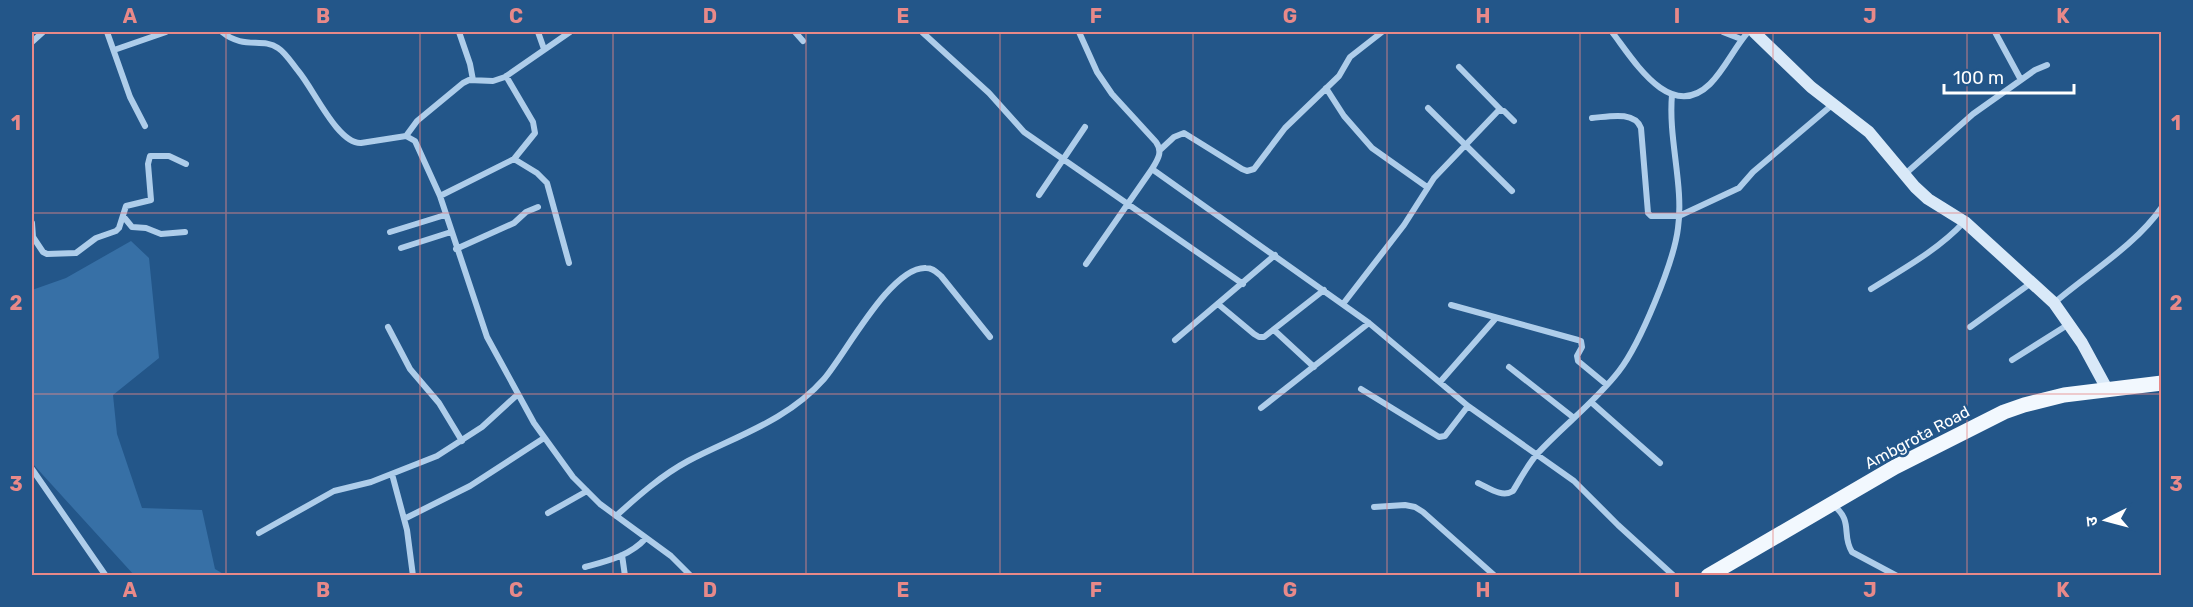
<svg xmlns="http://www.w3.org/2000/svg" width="2193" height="607" font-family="Rubik,'Noto Sans Devanagari',sans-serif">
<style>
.green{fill:#3770a6}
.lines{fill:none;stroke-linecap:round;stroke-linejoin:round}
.street{stroke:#aecdea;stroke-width:6}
.secondary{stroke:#d9e9f8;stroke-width:12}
.primary{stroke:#f2f8fe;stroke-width:15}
.grid{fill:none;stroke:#e88989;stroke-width:1.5;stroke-opacity:0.55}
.labels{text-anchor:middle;stroke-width:5;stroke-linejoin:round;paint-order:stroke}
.street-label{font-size:16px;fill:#fff;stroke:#235689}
.neatline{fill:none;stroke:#e88989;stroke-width:2}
.grid-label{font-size:20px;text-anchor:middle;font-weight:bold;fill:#e88989}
</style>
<rect width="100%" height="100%" fill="#235689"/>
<!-- green -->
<path class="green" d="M 131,241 L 149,258 L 159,358 L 113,395 L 117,434 L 142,508 L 202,510 L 215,569 L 225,575 L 134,575 L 32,463 L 32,290 L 66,278 Z"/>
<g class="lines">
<!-- street -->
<path class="street" d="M 107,32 L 130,97 L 145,126
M 222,32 C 244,50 262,37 278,48 C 286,53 293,65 299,72 C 314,90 338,144 361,143 L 406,136 L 415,141 L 440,196 L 487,337 L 534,423 L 573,477 L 600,504 L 671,556 L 691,576
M 459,32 L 470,64 L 473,80
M 538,32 L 544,49
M 795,32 L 803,41
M 922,32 L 989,93 L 1024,132 L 1243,284
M 1079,32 L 1097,72 L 1112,94 L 1156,142 C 1163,152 1158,159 1152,169 L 1086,264
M 1612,32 C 1633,59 1670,123 1710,84 C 1725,69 1734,48 1748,32
M 1723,32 L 1741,39
M 1995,32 L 2021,80
M 32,42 L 43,32
M 114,50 L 166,32
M 1459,67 L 1501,110
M 1326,88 L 1344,116 L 1372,148 L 1427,187
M 1428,108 L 1512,191
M 1592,118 C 1607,117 1634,110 1641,128 L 1648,213 L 1651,216 L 1679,216 L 1739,188 L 1753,172 L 1832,105
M 406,136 L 417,121 L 463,83 L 469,80 L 493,81 L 505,77 L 570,32
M 1160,150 L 1174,137 L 1184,133 L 1242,169 L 1247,171 L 1254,169 L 1285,128 L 1339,76 L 1350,57 L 1382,32
M 514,159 L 537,173 L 547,183 L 569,263
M 1152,169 L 1369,323 L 1468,406 L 1574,481 L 1618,525 L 1674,576
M 1904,175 L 1973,114 L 2035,70 L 2047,65
M 1039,195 L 1085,127
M 440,196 L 514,159 L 535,133 L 533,122 L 506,76
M 123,216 L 132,227 L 146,228 L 161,234 L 185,232
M 32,223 L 33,237 L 43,252 L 47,254 L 76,253 L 96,238 L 116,231 L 119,228 L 126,206 L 151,200 L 148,164 L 150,156 L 169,156 L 186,164
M 390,232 L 445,215
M 401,248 L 451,232
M 456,249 L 514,223 L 526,212 L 538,207
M 1871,289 C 1903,269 1938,250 1964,222
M 2054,303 C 2090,272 2135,246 2162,207
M 1218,304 L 1254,334 L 1259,337 L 1264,337 L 1324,290
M 1343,304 L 1404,225 L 1434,178 L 1498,111 L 1504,111 L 1514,121
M 1451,305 L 1578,340 L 1581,341 L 1582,347 L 1577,356 L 1578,361 L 1607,385
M 388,327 L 410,369 L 439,403 L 462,441
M 1970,327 L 2031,283
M 1274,330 L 1314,367
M 1175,340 L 1275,255
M 2012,360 L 2069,324
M 1509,367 L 1574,418
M 1440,382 L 1496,318
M 1361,389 L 1439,437 L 1445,436 L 1468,406
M 1591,402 L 1660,463
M 1261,408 L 1369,323
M 32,469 L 106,576
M 392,474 L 407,530 L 413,576
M 1478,483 C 1489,488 1502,498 1513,491 C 1521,478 1528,464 1538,453 C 1564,425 1596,401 1619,371 C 1640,344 1674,262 1678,228 C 1684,185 1668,139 1672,95
M 1833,505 C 1854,521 1841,535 1852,552 L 1897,576
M 1374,507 L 1405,505 L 1415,507 L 1423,512 L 1495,576
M 548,513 L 587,491
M 616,516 C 638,496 662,475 688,461 C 736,436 787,421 824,379 C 845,355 891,266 926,268 C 933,268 936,272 941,276 L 990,337
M 404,519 L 470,486 L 544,438
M 259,533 L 334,491 L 371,482 L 437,456 L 482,427 L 517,395
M 622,555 L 625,576
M 585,567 C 607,561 630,556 646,538"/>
<!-- secondary -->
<path class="secondary" d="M 1754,32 L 1811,87 L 1869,132 L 1915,187 L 1928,199 L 1965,222 L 2054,303 L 2082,343 L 2107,389"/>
<!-- primary -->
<path class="primary" d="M 1708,576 L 1895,467 L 2004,412 L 2024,405 L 2064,395 L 2162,383"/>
</g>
<!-- grid -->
<path class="grid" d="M 226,32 L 226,576M 420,32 L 420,576M 613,32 L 613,576M 806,32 L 806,576M 1000,32 L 1000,576M 1193,32 L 1193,576M 1387,32 L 1387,576M 1580,32 L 1580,576M 1773,32 L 1773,576M 1967,32 L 1967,576M 32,213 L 2162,213M 32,394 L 2162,394"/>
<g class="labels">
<!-- street labels -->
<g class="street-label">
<text transform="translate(1917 437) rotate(-28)" y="6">Ambgrota Road</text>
</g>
</g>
<!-- border -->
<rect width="2193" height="607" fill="none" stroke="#235689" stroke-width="66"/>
<!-- north arrow -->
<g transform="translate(2106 520) rotate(264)" stroke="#235689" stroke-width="4.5" paint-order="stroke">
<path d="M0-4.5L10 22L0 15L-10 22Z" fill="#ffffff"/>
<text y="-9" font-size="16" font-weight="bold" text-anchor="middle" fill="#ffffff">उ</text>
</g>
<!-- scale -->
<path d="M1944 84v9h130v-9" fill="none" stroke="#ffffff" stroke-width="3"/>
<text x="1953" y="84" font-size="18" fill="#ffffff" stroke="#235689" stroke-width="4.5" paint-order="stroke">100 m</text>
<rect x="33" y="33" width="2127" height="541" class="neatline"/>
<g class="grid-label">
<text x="130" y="23">A</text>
<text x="323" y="23">B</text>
<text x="516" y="23">C</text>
<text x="710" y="23">D</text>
<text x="903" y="23">E</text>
<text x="1096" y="23">F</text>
<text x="1290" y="23">G</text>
<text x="1483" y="23">H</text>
<text x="1677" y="23">I</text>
<text x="1870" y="23">J</text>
<text x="2063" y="23">K</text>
<text x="16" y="130">1</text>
<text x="2176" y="130">1</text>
<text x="16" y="310">2</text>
<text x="2176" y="310">2</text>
<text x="16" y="491">3</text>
<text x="2176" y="491">3</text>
<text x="130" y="597">A</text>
<text x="323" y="597">B</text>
<text x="516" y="597">C</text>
<text x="710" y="597">D</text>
<text x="903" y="597">E</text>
<text x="1096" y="597">F</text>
<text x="1290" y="597">G</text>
<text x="1483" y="597">H</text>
<text x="1677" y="597">I</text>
<text x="1870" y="597">J</text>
<text x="2063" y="597">K</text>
</g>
</svg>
